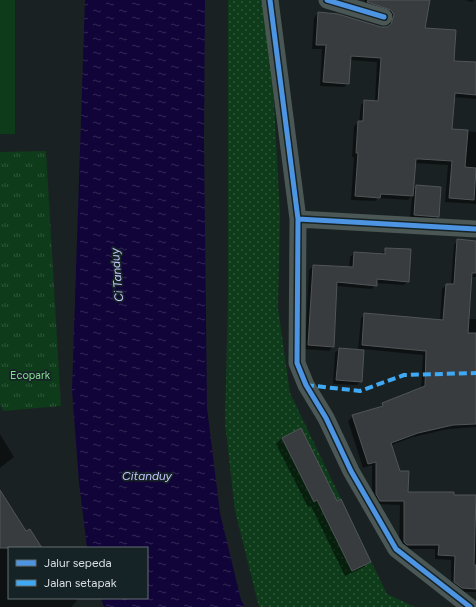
<svg xmlns="http://www.w3.org/2000/svg" width="476" height="607" font-family="Figtree,sans-serif">
<style>
.grass{fill:url(#grass-dots)}
.park{fill:url(#park-tufts)}
.pitch{fill:#0e3b1a}
.water{fill:url(#water-ripples)}
.shadow{fill:#0007}
.building{fill:#383c3f;stroke:#505558}
.lines{fill:none;stroke-linecap:round;stroke-linejoin:round}
.street{stroke:#4a5755;stroke-width:17}
.quiet{stroke:#3fa9f5;stroke-width:4;stroke-dasharray:8 4;stroke-linecap:butt}
.cycleway-casing{stroke:#162326;stroke-width:8}
.cycleway{stroke:#4d94e3;stroke-width:5}
.labels{text-anchor:middle;stroke-width:3.5;stroke-linejoin:round;paint-order:stroke}
.park-label{font-size:11px;fill:#86db92;stroke:#162326}
.water-label{font-size:12px;font-style:italic;fill:#c4c5fe;stroke:#162326}
</style>
<defs>
<pattern id="grass-dots" width="8" height="8" patternUnits="userSpaceOnUse"><rect width="8" height="8" fill="#0e3b1a"/><path d="M2 2h.1M6 6h.1" fill="none" stroke="#30573b" stroke-width="1.8" stroke-linecap="round"/></pattern>
<pattern id="park-tufts" width="24" height="20" patternUnits="userSpaceOnUse"><rect width="24" height="20" fill="#0e3b1a"/><path d="M3 7l-1-3M5 7V3M7 7l1-3M15 17l-1-3M17 17v-4M19 17l1-3" fill="none" stroke="#30573b"/></pattern>
<pattern id="water-ripples" width="26" height="14" patternUnits="userSpaceOnUse"><rect width="26" height="14" fill="#110439"/><path d="M2 4q2-2 4 0t4 0M15 11q2-2 4 0t4 0" fill="none" stroke="#332855"/></pattern>
</defs>
<rect width="100%" height="100%" fill="#1a2122"/>
<!-- grass -->
<path class="grass" d="M 228,0 L 265,0 L 274,103 L 280,215 L 278,308 L 290,393 L 387,594 L 415,607 L 259,607 L 235,511 L 225,423 L 228,299 Z"/>
<!-- park -->
<path class="park" d="M 46,151 L 61,406 L 3,411 L 0,405 L 0,152 Z"/>
<!-- pitch -->
<path class="pitch" d="M 0,0 L 15,0 L 15,134 L 0,134 Z"/>
<!-- water -->
<path class="water" d="M 85,0 L 205,0 L 204,140 L 207,408 L 220,513 L 241,600 L 245,607 L 104,607 L 101,598 L 147,598 L 147,548 L 87,548 L 79,482 L 72,390 Z"/>
<!-- shadow -->
<path class="shadow" d="M 365,0 L 429,0 L 423,29 L 453,61 L 476,63 L 476,99 L 454,97 L 451,130 L 476,132 L 476,204 L 445,202 L 448,165 L 414,163 L 412,191 L 416,187 L 438,216 L 434,220 L 410,219 L 412,196 L 408,200 L 378,198 L 375,201 L 351,200 L 354,157 L 352,157 L 354,126 L 359,122 L 361,105 L 365,101 L 375,101 L 377,62 L 350,60 L 348,83 L 344,87 L 320,86 L 322,49 L 312,49 L 314,18 L 318,13 L 381,28 L 388,26 L 390,20 L 364,6 Z
M 465,0 L 474,0 L 472,2 Z
M 458,240 L 476,242 L 476,277 L 471,277 L 468,319 L 476,319 L 476,427 L 448,429 L 413,437 L 391,445 L 407,493 L 476,496 L 476,592 L 458,592 L 451,586 L 451,560 L 435,559 L 435,549 L 402,549 L 399,545 L 400,505 L 375,504 L 372,498 L 372,465 L 363,468 L 348,421 L 353,416 L 378,408 L 383,404 L 421,389 L 423,355 L 363,349 L 361,381 L 357,385 L 333,384 L 335,353 L 339,349 L 358,350 L 361,318 L 365,314 L 440,321 L 442,289 L 446,285 L 451,285 L 454,245 Z
M 386,249 L 408,281 L 404,285 L 376,283 L 372,289 L 336,286 L 333,347 L 329,351 L 305,349 L 309,270 L 313,266 L 349,268 L 350,257 L 354,253 L 382,254 Z
M 0,434 L 14,457 L 0,468 Z
M 282,438 L 337,502 L 370,562 L 364,567 L 345,576 L 311,506 L 308,507 L 276,444 Z
M 0,492 L 26,532 L 41,548 L 9,548 L 9,598 L 75,598 L 77,601 L 71,607 L 0,607 Z"/>
<!-- building -->
<path class="building" d="M 368,0 L 430,0 L 425,28 L 456,30 L 454,61 L 476,62 L 476,95 L 455,93 L 452,129 L 468,130 L 465,167 L 476,168 L 474,200 L 449,198 L 452,161 L 420,159 L 416,159 L 413,196 L 381,194 L 380,198 L 355,196 L 358,153 L 356,153 L 358,121 L 363,121 L 364,100 L 378,101 L 381,58 L 351,56 L 349,84 L 323,82 L 326,45 L 316,45 L 318,12 L 338,14 L 381,27 L 387,27 L 391,24 L 394,15 L 391,10 L 367,2 Z
M 416,185 L 441,187 L 439,217 L 414,215 Z
M 457,239 L 476,241 L 476,273 L 472,273 L 468,333 L 476,333 L 476,424 L 453,425 L 418,433 L 391,443 L 400,471 L 409,471 L 408,492 L 454,492 L 454,495 L 476,495 L 474,565 L 476,565 L 476,589 L 462,588 L 454,582 L 455,556 L 438,555 L 439,545 L 407,545 L 404,542 L 404,501 L 380,501 L 376,494 L 376,462 L 368,464 L 352,415 L 383,406 L 382,403 L 425,386 L 426,351 L 362,345 L 364,313 L 443,320 L 446,284 L 454,284 Z
M 385,248 L 411,249 L 409,282 L 377,279 L 377,286 L 337,282 L 334,347 L 308,345 L 313,265 L 353,267 L 354,252 L 385,254 Z
M 339,348 L 364,350 L 362,382 L 336,380 Z
M 301,428 L 337,501 L 341,499 L 371,562 L 352,571 L 317,500 L 314,502 L 282,438 Z
M 0,490 L 26,531 L 30,529 L 42,548 L 0,548 Z"/>
<g class="lines">
<!-- street -->
<path class="street" d="M 270,0 L 298,219 L 297,363 L 306,385 L 326,418 L 351,471 L 396,549 L 470,607
M 327,0 L 384,17
M 298,219 L 476,229"/>
<!-- quiet -->
<path class="quiet" d="M 306,385 L 360,391 L 404,375 L 476,373"/>
<defs>
<path id="cycleway" d="M 270,0 L 298,219 L 297,363 L 306,385 L 326,418 L 351,471 L 396,549 L 470,607
M 327,0 L 384,17
M 298,219 L 476,229"/>
</defs>
<!-- cycleway casing -->
<use href="#cycleway" class="cycleway-casing"/>
<!-- cycleway -->
<use href="#cycleway" class="cycleway"/>
</g>
<g class="labels">
<!-- park labels -->
<g class="park-label">
<text x="30" y="379">Ecopark</text>
</g>
<!-- water labels -->
<g class="water-label">
<text transform="translate(117 275) rotate(-95)" y="4">Ci Tanduy</text>
<text x="147" y="480">Citanduy</text>
</g>
</g>
<!-- legend -->
<rect x="8" y="547" width="140" height="52" fill="#162326" stroke="#636e71"/>
<rect x="16" y="560" width="20" height="6" fill="#4d94e3" stroke="#636e71"/>
<text x="44" y="567" font-size="12" fill="#d6dfe1">Jalur sepeda</text>
<rect x="16" y="580" width="20" height="6" fill="#3fa9f5" stroke="#636e71"/>
<text x="44" y="587" font-size="12" fill="#d6dfe1">Jalan setapak</text>
</svg>
